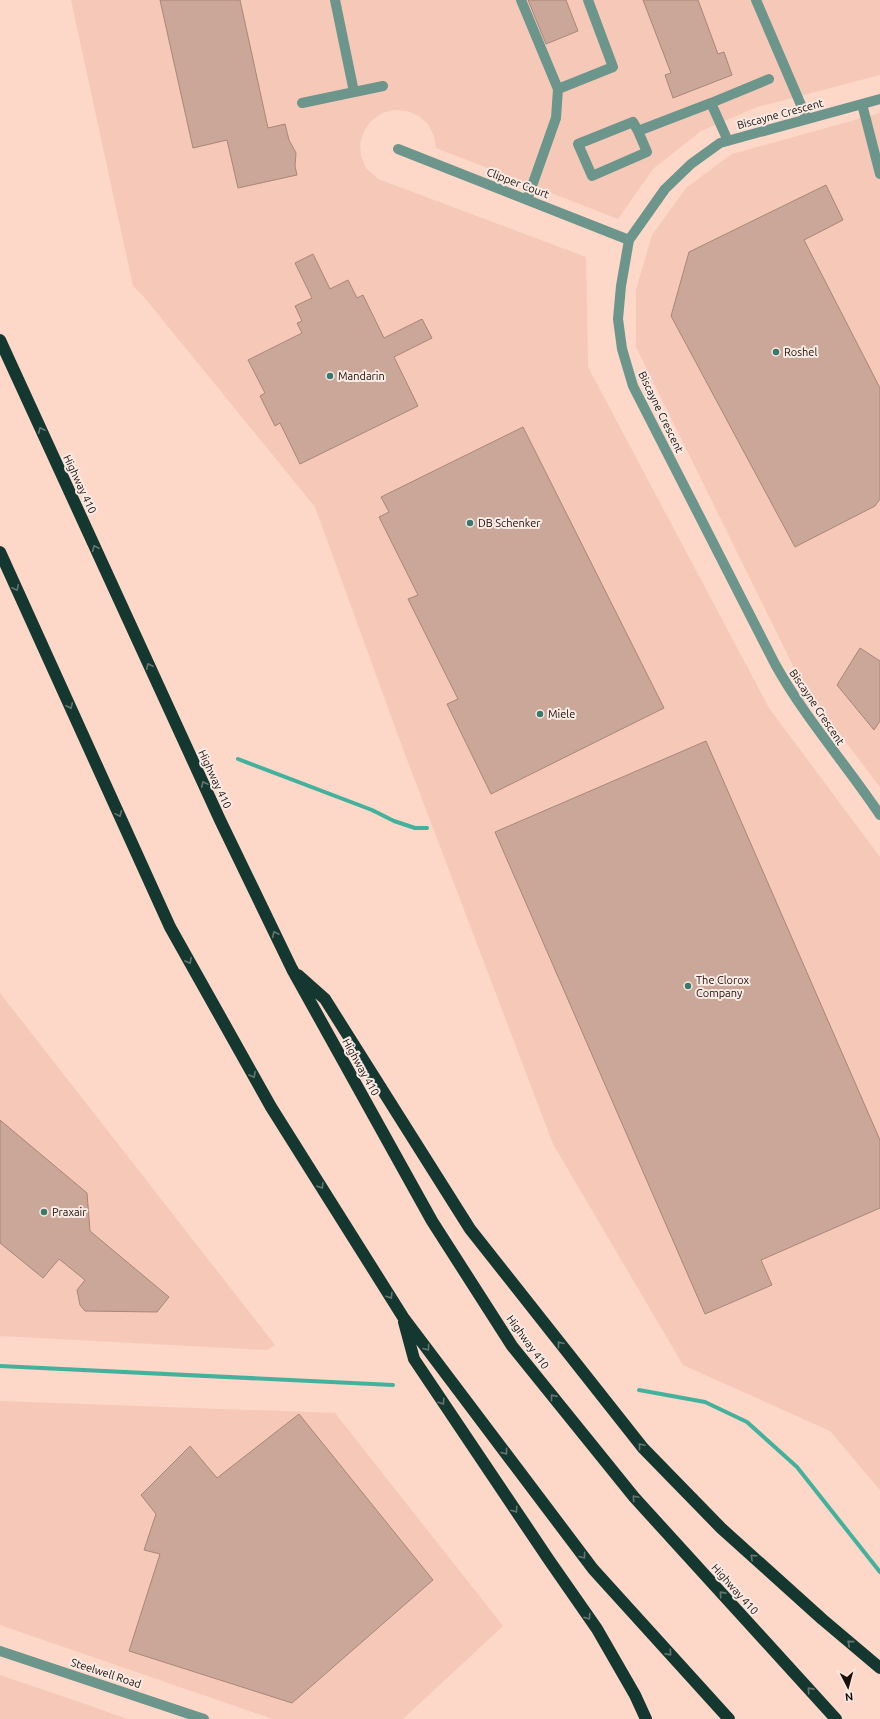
<svg xmlns="http://www.w3.org/2000/svg" width="880" height="1719" font-family="Ubuntu,sans-serif">
<style>
.built{fill:#f6c8b7}
.lines{fill:none;stroke-linecap:round;stroke-linejoin:round}
.stream{stroke:#43b29c;stroke-width:4}
.building{fill:#cba799;stroke:#a98679}
.minor{stroke:#6c958b;stroke-width:10}
.highway{stroke:#143730;stroke-width:12}
.oneway{stroke:#64766f}
.poi-dot{fill:#377a6c;stroke:#f9eae4;stroke-width:1.5}
.labels{text-anchor:middle;stroke-width:4;stroke-linejoin:round;paint-order:stroke}
.street-label{font-size:11px;fill:#1c0f0a;stroke:#f9eae4}
.poi-label{font-size:11px;fill:#1c0f0a;stroke:#f9eae4;text-anchor:start}
</style>
<rect width="100%" height="100%" fill="#fdd7c8"/>
<!-- built -->
<path class="built" d="M 71,0 L 880,0 L 880,75 L 757,107 L 701,131 L 653,169 L 618,219 L 436,148 L 434,136 L 428,124 L 419,116 L 407,111 L 394,110 L 382,113 L 371,121 L 364,131 L 360,143 L 361,156 L 366,168 L 378,179 L 586,257 L 588,367 L 769,708 L 880,857 L 880,1490 L 830,1431 L 683,1365 L 553,1144 L 403,749 L 315,507 L 144,297 L 133,286 Z
M 880,113 L 880,787 L 803,686 L 636,347 L 636,290 L 652,235 L 686,188 L 732,154 Z
M 0,993 L 275,1345 L 267,1350 L 0,1336 Z
M 0,1401 L 335,1413 L 503,1626 L 403,1719 L 273,1719 L 0,1625 Z
M 0,1675 L 88,1705 L 127,1719 L 0,1719 Z"/>
<g class="lines">
<!-- stream -->
<path class="stream" d="M 238,759 L 372,810 L 394,821 L 415,828 L 427,828
M 0,1366 L 393,1385
M 639,1390 L 705,1402 L 747,1422 L 797,1467 L 880,1572"/>
</g>
<!-- building -->
<path class="building" d="M 160,0 L 240,0 L 268,128 L 285,124 L 289,140 L 296,153 L 295,166 L 297,175 L 238,188 L 227,140 L 193,148 Z
M 528,0 L 566,0 L 578,31 L 546,44 Z
M 643,0 L 698,0 L 718,54 L 724,52 L 732,75 L 673,98 L 665,75 L 671,73 Z
M 826,185 L 843,220 L 804,240 L 880,388 L 880,499 L 875,506 L 795,547 L 671,316 L 689,252 Z
M 313,254 L 330,289 L 348,280 L 357,298 L 363,295 L 384,338 L 422,319 L 432,338 L 394,357 L 418,406 L 300,464 L 280,423 L 275,426 L 260,396 L 265,393 L 248,360 L 302,333 L 297,323 L 302,321 L 295,306 L 312,298 L 295,263 Z
M 523,427 L 664,708 L 491,794 L 447,704 L 458,699 L 408,599 L 418,595 L 379,517 L 389,512 L 381,497 Z
M 860,648 L 880,661 L 880,721 L 874,730 L 837,685 Z
M 706,741 L 880,1140 L 880,1208 L 761,1260 L 772,1285 L 705,1314 L 495,832 Z
M 0,1120 L 87,1193 L 90,1231 L 169,1297 L 157,1312 L 85,1311 L 80,1305 L 77,1290 L 85,1280 L 59,1259 L 43,1278 L 0,1243 Z
M 299,1414 L 433,1580 L 292,1703 L 129,1651 L 160,1554 L 144,1550 L 156,1514 L 141,1495 L 190,1446 L 217,1478 Z"/>
<g class="lines">
<!-- minor -->
<path class="minor" d="M 335,0 L 354,92
M 521,0 L 558,89
M 756,0 L 807,119
M 880,99 L 720,143 L 691,164 L 665,189 L 629,240 L 621,286 L 618,319 L 622,349 L 633,386 L 775,664 C 805,718 846,764 880,815
M 302,103 L 383,86
M 711,103 L 769,79
M 862,104 L 880,174
M 638,131 L 633,122 L 578,144 L 592,176 L 647,152 L 638,131 L 711,103 L 728,141
M 398,149 L 629,240
M 527,200 L 556,118 L 558,89 L 613,67 L 588,0
M 0,1651 L 204,1719"/>
<!-- highway -->
<path class="highway" d="M 0,340 L 220,820 L 292,969 L 432,1221 L 512,1346 L 634,1497 L 836,1719
M 0,552 L 170,927 L 271,1107 L 403,1317 L 593,1569 L 729,1719
M 298,975 L 325,999 L 470,1229 L 643,1448 L 721,1528 L 822,1619 L 880,1668
M 404,1322 L 414,1359 L 549,1560 L 597,1629 L 635,1695 L 646,1719"/>
</g>
<!-- one-way arrows -->
<defs><path id="oneway-chevron" d="M-2-3.5L2.5 0L-2 3.5" fill="none" stroke-width="1.6" stroke-linecap="round" stroke-linejoin="round"/></defs>
<g class="oneway">
<use href="#oneway-chevron" transform="translate(41 430) rotate(-115)"/>
<use href="#oneway-chevron" transform="translate(95 548) rotate(-115)"/>
<use href="#oneway-chevron" transform="translate(16 588) rotate(65)"/>
<use href="#oneway-chevron" transform="translate(149 666) rotate(-115)"/>
<use href="#oneway-chevron" transform="translate(70 706) rotate(65)"/>
<use href="#oneway-chevron" transform="translate(204 784) rotate(-115)"/>
<use href="#oneway-chevron" transform="translate(119 814) rotate(66)"/>
<use href="#oneway-chevron" transform="translate(275 934) rotate(-116)"/>
<use href="#oneway-chevron" transform="translate(189 961) rotate(61)"/>
<use href="#oneway-chevron" transform="translate(253 1075) rotate(61)"/>
<use href="#oneway-chevron" transform="translate(321 1186) rotate(58)"/>
<use href="#oneway-chevron" transform="translate(390 1296) rotate(58)"/>
<use href="#oneway-chevron" transform="translate(560 1344) rotate(-128)"/>
<use href="#oneway-chevron" transform="translate(427 1348) rotate(53)"/>
<use href="#oneway-chevron" transform="translate(553 1397) rotate(-129)"/>
<use href="#oneway-chevron" transform="translate(442 1402) rotate(56)"/>
<use href="#oneway-chevron" transform="translate(641 1446) rotate(-130)"/>
<use href="#oneway-chevron" transform="translate(505 1452) rotate(53)"/>
<use href="#oneway-chevron" transform="translate(635 1498) rotate(-131)"/>
<use href="#oneway-chevron" transform="translate(515 1510) rotate(56)"/>
<use href="#oneway-chevron" transform="translate(583 1556) rotate(53)"/>
<use href="#oneway-chevron" transform="translate(753 1557) rotate(-138)"/>
<use href="#oneway-chevron" transform="translate(722 1594) rotate(-132)"/>
<use href="#oneway-chevron" transform="translate(588 1617) rotate(55)"/>
<use href="#oneway-chevron" transform="translate(850 1643) rotate(-140)"/>
<use href="#oneway-chevron" transform="translate(669 1653) rotate(48)"/>
<use href="#oneway-chevron" transform="translate(810 1690) rotate(-132)"/>
</g>
<!-- markers -->
<g class="poi-dot">
<circle cx="776" cy="352" r="4"/>
<circle cx="330" cy="376" r="4"/>
<circle cx="470" cy="523" r="4"/>
<circle cx="540" cy="714" r="4"/>
<circle cx="688" cy="986" r="4"/>
<circle cx="44" cy="1212" r="4"/>
</g>
<g class="labels">
<!-- street labels -->
<g class="street-label">
<text transform="translate(780 114) rotate(-15)" y="4">Biscayne Crescent</text>
<text transform="translate(518 183) rotate(21)" y="4">Clipper Court</text>
<text transform="translate(661 412) rotate(64)" y="4">Biscayne Crescent</text>
<text transform="translate(80 484) rotate(65)" y="4">Highway 410</text>
<text transform="translate(817 707) rotate(56)" y="4">Biscayne Crescent</text>
<text transform="translate(215 779) rotate(65)" y="4">Highway 410</text>
<text transform="translate(361 1067) rotate(61)" y="4">Highway 410</text>
<text transform="translate(528 1342) rotate(54)" y="4">Highway 410</text>
<text transform="translate(735 1589) rotate(48)" y="4">Highway 410</text>
<text transform="translate(106 1673) rotate(18)" y="4">Steelwell Road</text>
</g>
<!-- poi labels -->
<g class="poi-label">
<text x="784" y="356">Roshel</text>
<text x="338" y="380">Mandarin</text>
<text x="478" y="527">DB Schenker</text>
<text x="548" y="718">Miele</text>
<text x="696" y="984">The Clorox<tspan x="696" dy="13">Company</tspan></text>
<text x="52" y="1216">Praxair</text>
</g>
</g>
<!-- north arrow -->
<g transform="translate(848 1687) rotate(174)" stroke="#f9eae4" stroke-width="3" paint-order="stroke">
<path d="M0-3L7 15L0 10L-7 15Z" fill="#1c0f0a"/>
<text y="-6" font-size="11" font-weight="bold" text-anchor="middle" fill="#1c0f0a">N</text>
</g>
</svg>
